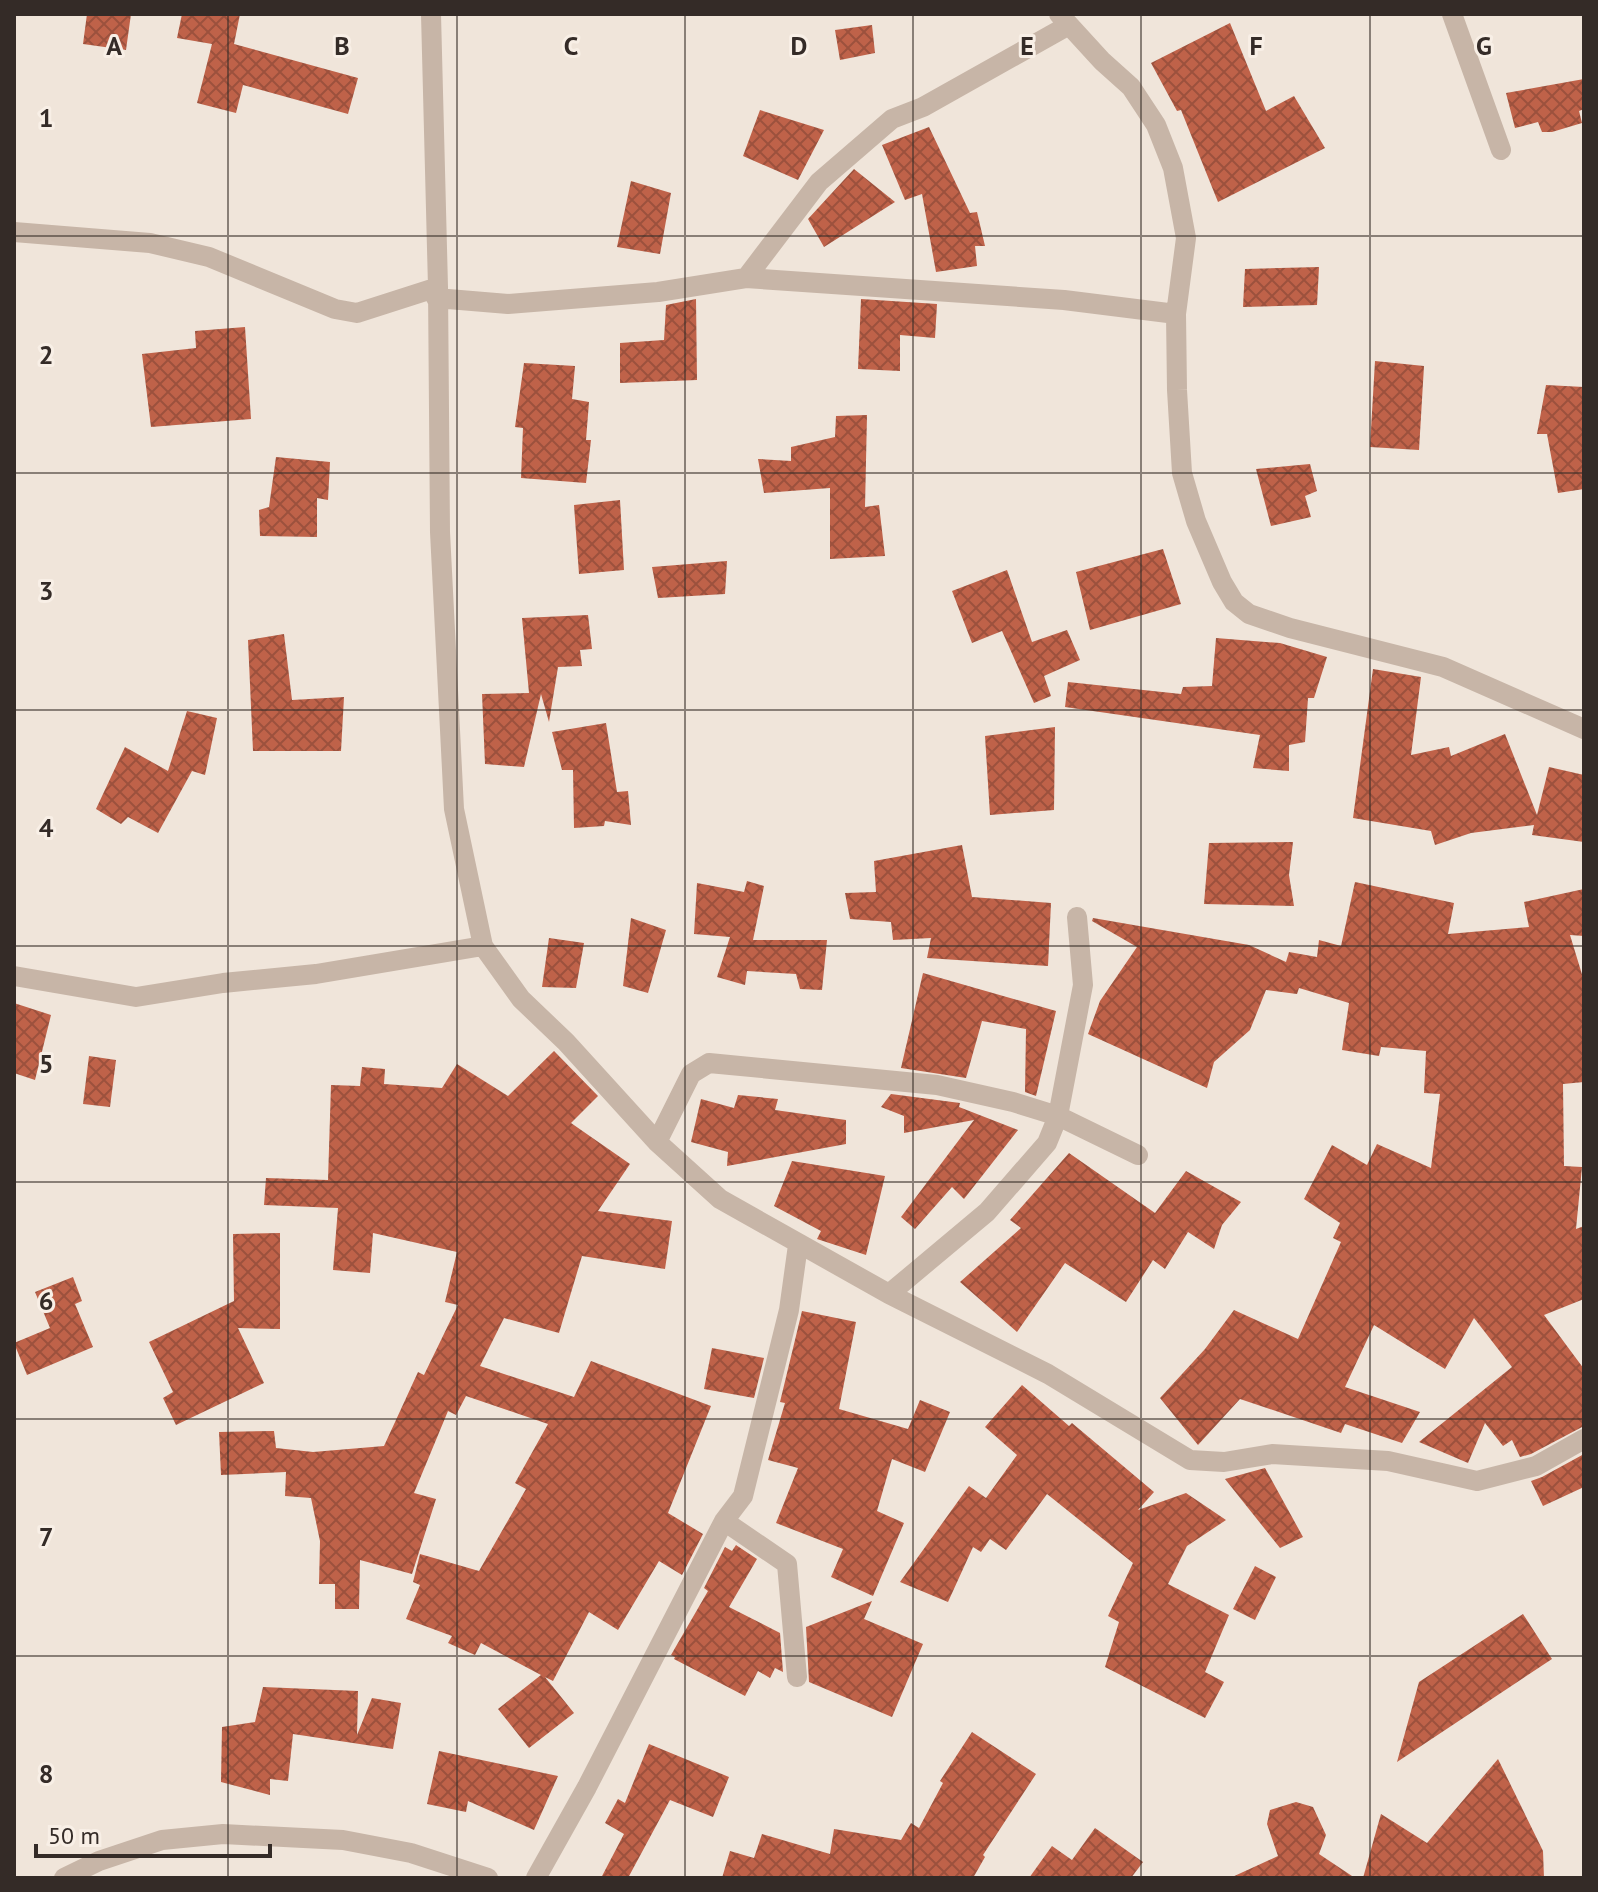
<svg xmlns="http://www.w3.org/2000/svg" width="1598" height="1892" font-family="'PT Sans',sans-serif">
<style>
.building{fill:url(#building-cross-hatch)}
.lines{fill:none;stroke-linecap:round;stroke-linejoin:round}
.minor{stroke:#c7b5a7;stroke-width:20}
.grid{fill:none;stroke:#342b27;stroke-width:2;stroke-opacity:0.55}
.grid-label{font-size:26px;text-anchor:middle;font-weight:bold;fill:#342b27;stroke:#f8efe6;stroke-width:6;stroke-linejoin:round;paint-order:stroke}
</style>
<defs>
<pattern id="building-cross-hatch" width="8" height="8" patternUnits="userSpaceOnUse" patternTransform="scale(2)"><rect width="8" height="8" fill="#bf6249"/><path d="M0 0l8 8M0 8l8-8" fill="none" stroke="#9c513d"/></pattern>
</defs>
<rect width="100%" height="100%" fill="#f0e5da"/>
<!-- building -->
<path class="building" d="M 87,14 L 131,14 L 126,50 L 83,44 Z
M 182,14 L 240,14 L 234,44 L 358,78 L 348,114 L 243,85 L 236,113 L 197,103 L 212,44 L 177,38 Z
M 1230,23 L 1266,111 L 1294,96 L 1325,148 L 1218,202 L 1181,110 L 1177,111 L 1151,63 Z
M 872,25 L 875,53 L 840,60 L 835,30 Z
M 1584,79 L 1584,109 L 1579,111 L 1582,123 L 1552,132 L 1542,132 L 1538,122 L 1515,128 L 1506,93 Z
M 760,110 L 824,130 L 798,180 L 743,156 Z
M 929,127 L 970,213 L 977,212 L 985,246 L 975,246 L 977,266 L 936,272 L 922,194 L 905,200 L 882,145 Z
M 854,169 L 895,202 L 824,247 L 808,219 Z
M 631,181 L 671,193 L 660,254 L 617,247 Z
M 1319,267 L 1317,305 L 1243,307 L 1245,269 Z
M 696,299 L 697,380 L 620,383 L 620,343 L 664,340 L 666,305 Z
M 861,299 L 937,304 L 935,338 L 900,335 L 900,371 L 858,369 Z
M 245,327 L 251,419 L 151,427 L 142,354 L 196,348 L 195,331 Z
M 1375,361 L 1424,366 L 1419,450 L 1370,447 Z
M 524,363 L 575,366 L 572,399 L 589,402 L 586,440 L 591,440 L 586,483 L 521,478 L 523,428 L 515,427 Z
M 1546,385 L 1584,387 L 1584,489 L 1558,493 L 1547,434 L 1537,434 Z
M 867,415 L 865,507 L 879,505 L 885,556 L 830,559 L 830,488 L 764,493 L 758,459 L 791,461 L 791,447 L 835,437 L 836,416 Z
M 276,457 L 330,462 L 328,500 L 317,498 L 317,537 L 260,536 L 259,510 L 269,507 Z
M 1310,464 L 1317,491 L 1305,496 L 1311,517 L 1271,526 L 1256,469 Z
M 620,500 L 624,570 L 579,574 L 574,505 Z
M 1163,549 L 1181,604 L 1090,630 L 1076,572 Z
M 727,561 L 725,594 L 658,598 L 652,567 Z
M 1007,570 L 1032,642 L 1067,630 L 1080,660 L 1044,676 L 1051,696 L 1034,703 L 1002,631 L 972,643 L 952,591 Z
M 588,615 L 592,649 L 580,650 L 582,666 L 558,667 L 549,722 L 541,694 L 524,767 L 485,764 L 482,694 L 529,693 L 522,618 Z
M 284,634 L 292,700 L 344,697 L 341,751 L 253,751 L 248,640 Z
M 1216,638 L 1280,643 L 1327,657 L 1314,698 L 1308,698 L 1305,742 L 1289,745 L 1289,771 L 1253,768 L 1260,735 L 1065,707 L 1068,682 L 1181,694 L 1183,687 L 1212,686 Z
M 1373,669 L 1421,677 L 1411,755 L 1449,747 L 1451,756 L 1505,734 L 1537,815 L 1549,767 L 1584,775 L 1584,842 L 1532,835 L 1534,825 L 1471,833 L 1435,845 L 1431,831 L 1353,818 Z
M 187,711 L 217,718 L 205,775 L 192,771 L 158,833 L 128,817 L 121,824 L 96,809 L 125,747 L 168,771 Z
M 606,723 L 617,792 L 628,791 L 631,825 L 605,821 L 604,826 L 574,828 L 573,770 L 562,770 L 552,732 Z
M 1055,727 L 1054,810 L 990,815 L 985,736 Z
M 1293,842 L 1289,875 L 1294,906 L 1204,904 L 1209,843 Z
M 962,845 L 972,897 L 1051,903 L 1048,966 L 927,958 L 931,938 L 893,940 L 891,922 L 850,919 L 845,893 L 876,892 L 874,861 Z
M 747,881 L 764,886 L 753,940 L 827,940 L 822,990 L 800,989 L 796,974 L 747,971 L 745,985 L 717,977 L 730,937 L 694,934 L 697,883 L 744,892 Z
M 1355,882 L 1454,903 L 1448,934 L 1529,927 L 1524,902 L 1584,889 L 1584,936 L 1570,935 L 1584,981 L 1584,1082 L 1563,1084 L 1564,1166 L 1582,1167 L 1576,1229 L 1584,1226 L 1584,1299 L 1544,1315 L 1584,1369 L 1584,1426 L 1531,1454 L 1520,1457 L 1512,1440 L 1503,1446 L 1485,1423 L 1468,1463 L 1419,1442 L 1512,1367 L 1474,1318 L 1445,1369 L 1374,1325 L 1345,1387 L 1420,1412 L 1402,1443 L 1345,1424 L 1341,1433 L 1240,1399 L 1198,1445 L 1160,1398 L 1205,1349 L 1234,1310 L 1298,1339 L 1341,1242 L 1333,1238 L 1340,1223 L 1304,1199 L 1332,1145 L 1367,1165 L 1377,1144 L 1431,1168 L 1440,1094 L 1424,1093 L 1426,1051 L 1381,1047 L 1379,1056 L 1342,1050 L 1349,1003 L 1299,988 L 1297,994 L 1266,990 L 1250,1030 L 1214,1062 L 1207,1088 L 1088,1034 L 1100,1001 L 1137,947 L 1092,921 L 1093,918 L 1249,945 L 1286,962 L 1289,952 L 1317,957 L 1319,940 L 1341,946 Z
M 631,918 L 666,930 L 648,993 L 623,986 Z
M 549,938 L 584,943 L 576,988 L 542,987 Z
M 923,973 L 1056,1011 L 1036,1096 L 1025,1092 L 1026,1029 L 982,1021 L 966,1078 L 901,1068 Z
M 14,1003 L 51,1015 L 35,1080 L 14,1073 Z
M 554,1051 L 598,1096 L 571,1123 L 630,1164 L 598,1211 L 672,1221 L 665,1269 L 582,1256 L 559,1333 L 504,1318 L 480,1366 L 574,1397 L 591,1361 L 711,1406 L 668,1513 L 703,1534 L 682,1575 L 659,1561 L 618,1630 L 589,1612 L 553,1681 L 545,1677 L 574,1713 L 529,1748 L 498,1709 L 541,1675 L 481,1643 L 475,1655 L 448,1643 L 452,1636 L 406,1619 L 420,1585 L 413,1582 L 420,1554 L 479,1571 L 526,1489 L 515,1483 L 548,1424 L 466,1396 L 456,1415 L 448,1411 L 414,1493 L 436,1499 L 412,1574 L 360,1560 L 359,1609 L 335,1609 L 335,1584 L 319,1584 L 320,1541 L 311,1498 L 285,1496 L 286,1472 L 221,1475 L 219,1432 L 274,1431 L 276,1448 L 313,1452 L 384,1446 L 418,1372 L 424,1375 L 458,1305 L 445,1302 L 457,1252 L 373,1233 L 370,1273 L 333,1270 L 338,1208 L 264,1205 L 266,1178 L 328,1180 L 331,1085 L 360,1086 L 362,1067 L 385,1069 L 384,1084 L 442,1088 L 457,1064 L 508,1096 Z
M 89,1056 L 116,1060 L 110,1107 L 83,1104 Z
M 891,1094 L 960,1103 L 959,1107 L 1018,1130 L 964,1199 L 952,1187 L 915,1229 L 901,1217 L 974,1120 L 904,1133 L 904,1116 L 881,1107 Z
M 738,1095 L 778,1099 L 775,1110 L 846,1120 L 846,1144 L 727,1166 L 728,1152 L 691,1142 L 701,1099 L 734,1108 Z
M 1069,1153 L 1155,1213 L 1186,1171 L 1241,1202 L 1222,1225 L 1214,1249 L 1188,1232 L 1165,1269 L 1153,1260 L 1126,1302 L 1065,1263 L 1017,1332 L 960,1282 L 1021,1228 L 1010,1220 Z
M 792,1161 L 885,1176 L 866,1255 L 817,1239 L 821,1231 L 774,1206 Z
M 280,1233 L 280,1329 L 238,1328 L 264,1383 L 176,1425 L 163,1398 L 173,1392 L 149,1342 L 234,1301 L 233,1234 Z
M 73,1277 L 82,1301 L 75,1304 L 93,1347 L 27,1375 L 14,1343 L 50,1328 L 35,1292 Z
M 802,1311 L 856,1322 L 839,1409 L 908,1429 L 920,1400 L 950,1412 L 925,1472 L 892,1459 L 877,1511 L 904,1523 L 873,1596 L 831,1577 L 843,1549 L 776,1523 L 798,1468 L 768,1460 L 785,1403 L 780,1402 Z
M 712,1348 L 764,1358 L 754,1398 L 704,1389 Z
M 1022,1385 L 1069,1426 L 1072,1423 L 1154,1492 L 1138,1510 L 1186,1493 L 1226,1520 L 1187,1546 L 1168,1584 L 1229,1615 L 1205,1672 L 1224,1682 L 1205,1718 L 1105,1667 L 1119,1622 L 1108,1616 L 1133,1563 L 1047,1494 L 1006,1550 L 990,1539 L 981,1552 L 973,1547 L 948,1602 L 900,1582 L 969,1486 L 986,1498 L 1017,1455 L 985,1427 Z
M 1584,1454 L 1584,1487 L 1543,1506 L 1531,1481 L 1542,1477 Z
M 1265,1468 L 1303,1537 L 1280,1548 L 1225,1479 Z
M 736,1545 L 757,1559 L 729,1607 L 780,1633 L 783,1672 L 775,1668 L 770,1678 L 758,1671 L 745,1696 L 674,1659 L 675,1657 L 671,1655 L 708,1591 L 704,1588 L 725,1547 L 732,1551 Z
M 1255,1566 L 1276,1577 L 1255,1620 L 1233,1609 Z
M 872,1601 L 864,1619 L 923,1644 L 892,1717 L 809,1682 L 806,1627 Z
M 1523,1614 L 1552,1659 L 1397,1762 L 1419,1682 Z
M 263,1687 L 358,1691 L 357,1735 L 372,1698 L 401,1703 L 393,1749 L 293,1734 L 288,1781 L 270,1779 L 270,1795 L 221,1782 L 222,1727 L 255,1722 Z
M 972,1732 L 1036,1774 L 983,1855 L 985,1857 L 973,1878 L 722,1878 L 730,1851 L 754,1858 L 762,1834 L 830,1854 L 834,1829 L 901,1840 L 911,1823 L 919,1828 L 943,1783 L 940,1781 Z
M 649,1744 L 729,1777 L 713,1817 L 670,1800 L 628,1878 L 601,1878 L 624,1834 L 605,1823 L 618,1799 L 625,1803 Z
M 439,1751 L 558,1776 L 534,1830 L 468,1801 L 466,1812 L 427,1804 Z
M 1498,1759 L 1543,1851 L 1544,1878 L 1363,1878 L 1381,1814 L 1427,1843 Z
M 1296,1802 L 1313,1807 L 1326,1835 L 1319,1854 L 1355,1878 L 1230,1878 L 1278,1856 L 1267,1824 L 1270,1810 Z
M 1095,1828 L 1143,1862 L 1131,1878 L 1029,1878 L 1052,1846 L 1072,1860 Z"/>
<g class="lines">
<!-- minor -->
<path class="minor" d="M 431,14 L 438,287 L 440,532 L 454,809 L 483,946 L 521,999 L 566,1042 L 657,1142 L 720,1199 L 889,1294 L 1048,1374 L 1190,1460 L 1224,1462 L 1272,1454 L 1388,1461 L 1477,1481 L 1536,1466 L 1584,1439
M 1059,14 L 1102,61 L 1131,87 L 1156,125 L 1173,168 L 1186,238 L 1176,314 L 1177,390 L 1182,473 L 1196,521 L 1222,582 L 1234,602 L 1249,614 L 1290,628 L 1443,667 L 1584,729
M 1452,14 L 1501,150
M 14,232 L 150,243 L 209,257 L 335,309 L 357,313 L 438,287
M 746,278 L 819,182 L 892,119 L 923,107 L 1069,25
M 436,298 L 508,304 L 658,292 L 746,278 L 1064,300 L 1176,314
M 14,976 L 136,997 L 223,983 L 316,974 L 483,946
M 657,1142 L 691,1074 L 709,1063 L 937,1085 L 1013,1102 L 1058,1116 L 1138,1155
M 889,1294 L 987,1212 L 1047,1143 L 1058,1116 L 1083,985 L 1077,917
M 724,1521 L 787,1564 L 797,1677
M 64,1878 L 99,1861 L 162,1840 L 223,1834 L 343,1840 L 411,1853 L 488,1878
M 536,1878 L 587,1787 L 724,1521 L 743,1496 L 789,1310 L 798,1245"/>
</g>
<!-- grid -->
<path class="grid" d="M 228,14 L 228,1878M 457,14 L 457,1878M 685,14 L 685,1878M 913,14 L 913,1878M 1141,14 L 1141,1878M 1370,14 L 1370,1878M 14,236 L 1584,236M 14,473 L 1584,473M 14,710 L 1584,710M 14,946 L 1584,946M 14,1182 L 1584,1182M 14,1419 L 1584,1419M 14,1656 L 1584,1656"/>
<g class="grid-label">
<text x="114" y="55">A</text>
<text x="342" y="55">B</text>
<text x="571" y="55">C</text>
<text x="799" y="55">D</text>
<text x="1027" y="55">E</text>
<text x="1256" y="55">F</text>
<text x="1484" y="55">G</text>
<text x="46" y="127">1</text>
<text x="46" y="364">2</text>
<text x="46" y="600">3</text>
<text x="46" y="837">4</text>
<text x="46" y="1073">5</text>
<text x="46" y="1310">6</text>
<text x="46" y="1546">7</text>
<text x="46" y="1783">8</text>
</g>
<!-- border -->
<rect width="1598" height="1892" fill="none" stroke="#342b27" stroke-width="32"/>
<!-- scale -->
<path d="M36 1844v12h234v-12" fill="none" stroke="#342b27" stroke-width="4"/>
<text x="48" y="1844" font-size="24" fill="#342b27" stroke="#f8efe6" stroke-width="6" paint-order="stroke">50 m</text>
</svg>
